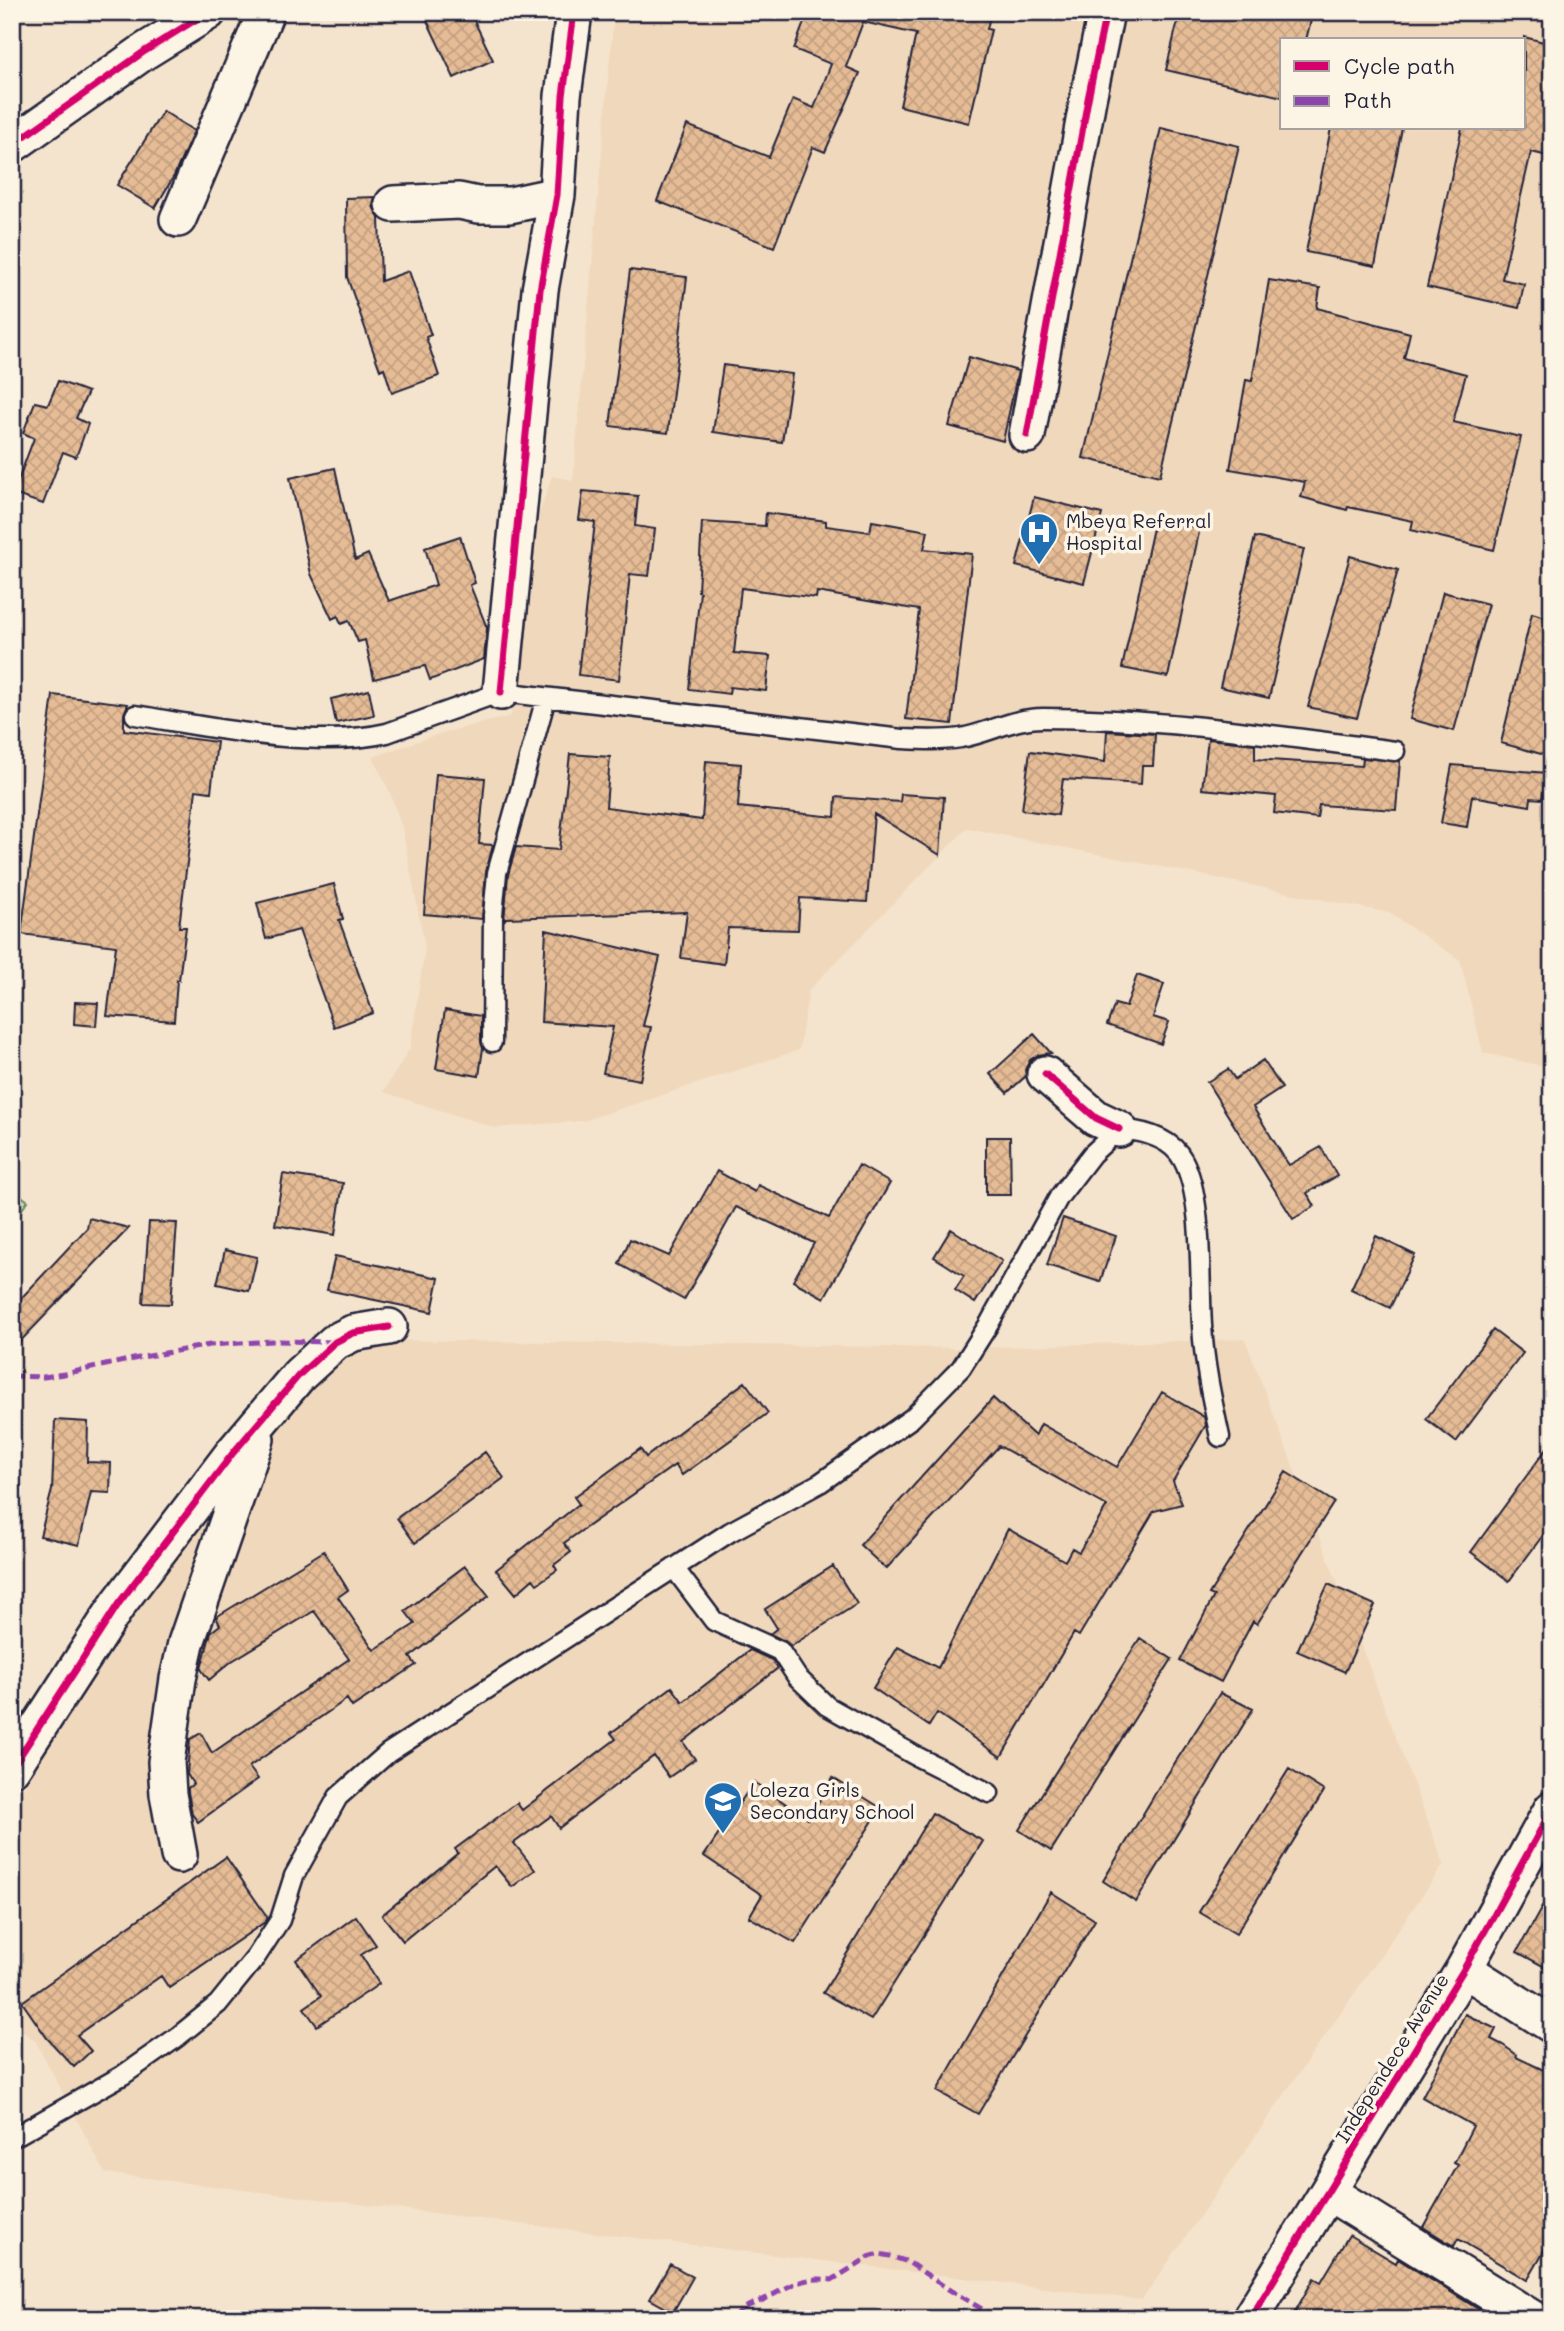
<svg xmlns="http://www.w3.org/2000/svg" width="1564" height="2331" font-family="Mali,sans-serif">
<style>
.built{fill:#f0d8bc;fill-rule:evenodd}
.forest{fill:url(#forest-crowns);stroke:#6e846e;stroke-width:2}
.building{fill:url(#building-cross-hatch);stroke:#22223b;stroke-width:2}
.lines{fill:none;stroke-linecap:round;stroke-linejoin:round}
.lane-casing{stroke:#22223b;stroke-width:23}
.street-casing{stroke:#22223b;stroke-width:40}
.lane{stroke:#fcf5e5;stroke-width:18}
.street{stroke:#fcf5e5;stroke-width:35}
.quiet{stroke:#8e44ad;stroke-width:5;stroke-dasharray:10 5;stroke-linecap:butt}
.cycleway-casing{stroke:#fcf5e5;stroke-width:11}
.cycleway{stroke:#d6006c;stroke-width:7}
.labels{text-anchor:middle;stroke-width:7;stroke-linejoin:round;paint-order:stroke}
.poi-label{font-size:19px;fill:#22223b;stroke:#fcf5e5;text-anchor:start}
.street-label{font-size:19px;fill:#22223b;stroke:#fcf5e5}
</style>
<defs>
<pattern id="forest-crowns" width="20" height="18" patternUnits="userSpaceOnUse" patternTransform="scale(1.75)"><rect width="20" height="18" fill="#bbe5a2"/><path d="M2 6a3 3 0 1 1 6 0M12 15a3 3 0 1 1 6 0" fill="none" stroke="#a0c48c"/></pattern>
<pattern id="building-cross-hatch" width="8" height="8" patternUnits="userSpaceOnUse" patternTransform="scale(1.75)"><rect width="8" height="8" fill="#e5bc95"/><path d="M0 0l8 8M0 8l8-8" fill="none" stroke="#c4a181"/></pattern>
</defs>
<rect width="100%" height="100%" fill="#f5e4cd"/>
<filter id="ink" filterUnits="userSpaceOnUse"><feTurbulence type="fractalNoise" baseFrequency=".0143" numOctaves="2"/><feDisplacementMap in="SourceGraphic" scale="14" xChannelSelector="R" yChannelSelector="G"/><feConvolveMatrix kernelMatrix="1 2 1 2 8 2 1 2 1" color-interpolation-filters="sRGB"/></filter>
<g filter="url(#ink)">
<!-- built -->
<path class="built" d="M 614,12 L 1511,12 L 1552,22 L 1552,1068 L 1483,1053 L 1460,960 L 1389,913 L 967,828 L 809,990 L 799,1050 L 583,1121 L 495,1128 L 383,1092 L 410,1048 L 425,947 L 402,828 L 390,793 L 373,757 L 438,734 L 511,716 L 522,597 L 532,535 L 552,476 L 573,480 ZM 1282,40 L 1524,40 L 1524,128 L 1282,128 Z
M 314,1339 L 962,1348 L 1245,1339 L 1444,1864 L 1142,2300 L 105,2173 L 36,2042 L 12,2022 L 12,1806 Z"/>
<!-- forest -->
<path class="forest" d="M 12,1189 L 28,1201 L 12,1223 Z"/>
<!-- building -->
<path class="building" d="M 423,12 L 470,12 L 493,60 L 454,78 Z
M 808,12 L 991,12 L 987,29 L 991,30 L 969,123 L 900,106 L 916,34 L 863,22 L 846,67 L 860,73 L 825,152 L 813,147 L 774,247 L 657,201 L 687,125 L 769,157 L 793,99 L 814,108 L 831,64 L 794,49 Z
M 1180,12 L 1313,12 L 1306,40 L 1282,40 L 1282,97 L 1166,70 Z
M 1524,37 L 1552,44 L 1552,157 L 1531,152 L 1502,279 L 1524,284 L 1519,308 L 1427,287 L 1462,128 L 1524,128 Z
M 163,111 L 194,131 L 174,176 L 155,208 L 117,185 Z
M 1161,128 L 1239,146 L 1160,476 L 1083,458 Z
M 1331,128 L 1402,128 L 1375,266 L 1306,252 Z
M 375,197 L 373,206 L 379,218 L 381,281 L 409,271 L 431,335 L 426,337 L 439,376 L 392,393 L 384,368 L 380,370 L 347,277 L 346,198 Z
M 630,270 L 687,277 L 668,433 L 610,426 Z
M 1269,280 L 1320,288 L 1317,308 L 1410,333 L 1404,358 L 1466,374 L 1453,422 L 1521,437 L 1494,550 L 1411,530 L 1413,521 L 1348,507 L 1347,510 L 1301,497 L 1305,482 L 1230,469 L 1246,380 L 1252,381 Z
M 969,357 L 1018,371 L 1003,441 L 949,426 Z
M 723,365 L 792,374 L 782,442 L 713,432 Z
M 58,381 L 88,392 L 76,418 L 88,424 L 76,457 L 63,452 L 43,504 L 13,494 L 34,438 L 23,433 L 35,402 L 48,405 Z
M 335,468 L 355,560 L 368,554 L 389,601 L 436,585 L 425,548 L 460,536 L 475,583 L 470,585 L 487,628 L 484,659 L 430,680 L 425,666 L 374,679 L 365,640 L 358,642 L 349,621 L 341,624 L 338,616 L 332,619 L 311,574 L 290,478 Z
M 583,491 L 638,496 L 635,526 L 655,529 L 649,576 L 630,574 L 619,680 L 578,675 L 595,522 L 579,520 Z
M 1034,497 L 1102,514 L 1084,583 L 1016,566 Z
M 766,513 L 826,521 L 826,526 L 870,532 L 872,521 L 928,531 L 924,549 L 972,554 L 952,724 L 906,719 L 919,610 L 817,592 L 816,598 L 741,588 L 734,653 L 770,656 L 766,691 L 730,687 L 729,694 L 689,689 L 700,592 L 698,591 L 702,522 L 765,526 Z
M 1155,519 L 1200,528 L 1168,677 L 1122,668 Z
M 1255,537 L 1304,549 L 1269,698 L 1220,687 Z
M 1350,556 L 1398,570 L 1357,718 L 1308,707 Z
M 1443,592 L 1488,604 L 1454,731 L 1410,719 Z
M 1532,613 L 1552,619 L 1552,757 L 1501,743 Z
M 369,690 L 374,715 L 336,723 L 331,699 Z
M 53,695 L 128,704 L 124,714 L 124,730 L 217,742 L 211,792 L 196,790 L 179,927 L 186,927 L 179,980 L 177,980 L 174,1021 L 107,1016 L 116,946 L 21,934 Z
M 1107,731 L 1155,734 L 1153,766 L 1142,766 L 1141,784 L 1063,779 L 1058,815 L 1022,810 L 1030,751 L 1105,762 Z
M 1208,739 L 1255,744 L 1255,759 L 1362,766 L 1363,758 L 1400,761 L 1396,810 L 1319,805 L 1317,818 L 1274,813 L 1276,796 L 1202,789 Z
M 570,754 L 610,757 L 606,807 L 702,820 L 706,761 L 741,764 L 738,807 L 835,817 L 836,797 L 900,802 L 901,794 L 944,797 L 940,855 L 874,814 L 867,902 L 800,898 L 798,930 L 728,928 L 724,964 L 681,958 L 687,912 L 506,918 L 504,921 L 508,875 L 516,847 L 559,850 Z
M 1452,765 L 1547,773 L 1542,799 L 1531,798 L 1530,806 L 1472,796 L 1467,827 L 1441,823 Z
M 436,774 L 485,778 L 479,844 L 493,845 L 486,872 L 482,919 L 424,914 Z
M 334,884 L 343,919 L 339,920 L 373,1013 L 334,1027 L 299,930 L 266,939 L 257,903 Z
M 546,930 L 660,957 L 643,1026 L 651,1027 L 640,1080 L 603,1073 L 613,1027 L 541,1022 Z
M 1137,975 L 1164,984 L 1153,1017 L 1169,1022 L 1161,1044 L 1107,1025 L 1115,1004 L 1126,1007 Z
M 75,1002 L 98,1003 L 96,1026 L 74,1024 Z
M 445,1010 L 481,1016 L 481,1042 L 483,1048 L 479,1076 L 436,1069 Z
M 1034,1034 L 1051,1053 L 1038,1055 L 1030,1060 L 1025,1070 L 1026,1076 L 1007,1093 L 990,1074 Z
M 1263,1060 L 1282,1088 L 1253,1107 L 1283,1156 L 1289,1165 L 1321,1147 L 1337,1176 L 1307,1193 L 1315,1206 L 1293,1219 L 1207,1082 L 1228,1069 L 1235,1079 Z
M 986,1137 L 1010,1137 L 1011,1195 L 986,1195 Z
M 859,1165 L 890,1183 L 824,1298 L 793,1281 L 814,1243 L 736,1207 L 684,1300 L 619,1264 L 630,1239 L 669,1256 L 717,1171 L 755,1192 L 758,1185 L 829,1218 Z
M 283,1174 L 343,1183 L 335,1235 L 275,1225 Z
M 89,1218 L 129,1228 L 12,1350 L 12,1308 L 87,1228 Z
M 1063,1218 L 1116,1236 L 1100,1282 L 1047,1265 Z
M 149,1222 L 177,1223 L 171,1304 L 143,1303 Z
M 951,1229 L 1002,1261 L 975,1303 L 955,1290 L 964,1276 L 934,1257 Z
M 1376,1236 L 1415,1255 L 1390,1308 L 1351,1289 Z
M 225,1250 L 257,1257 L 249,1291 L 217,1284 Z
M 335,1256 L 439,1278 L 432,1312 L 327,1290 Z
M 1493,1330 L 1523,1353 L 1456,1442 L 1426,1419 Z
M 745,1382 L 768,1413 L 682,1475 L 675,1465 L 564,1543 L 571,1552 L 554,1565 L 557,1570 L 537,1584 L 533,1579 L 516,1594 L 496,1570 L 579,1504 L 574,1497 L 640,1449 L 646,1457 Z
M 1162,1392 L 1204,1417 L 1206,1425 L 1173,1481 L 1182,1504 L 1154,1511 L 1079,1636 L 1074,1633 L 1001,1757 L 937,1713 L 929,1726 L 873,1688 L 898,1647 L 938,1668 L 1008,1529 L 1065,1561 L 1072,1548 L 1079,1552 L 1107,1506 L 999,1446 L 886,1569 L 860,1545 L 993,1398 L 1035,1436 L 1041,1424 L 1117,1467 Z
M 55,1420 L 88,1422 L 87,1462 L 111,1463 L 110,1493 L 91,1492 L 79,1545 L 40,1536 L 52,1490 Z
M 1552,1441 L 1552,1523 L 1509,1581 L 1471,1552 Z
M 485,1452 L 504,1478 L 415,1543 L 397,1518 Z
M 1286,1472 L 1334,1502 L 1257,1624 L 1253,1621 L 1221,1682 L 1180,1661 L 1214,1596 L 1209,1594 Z
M 324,1551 L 348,1590 L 338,1597 L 374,1650 L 415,1624 L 405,1611 L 465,1566 L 489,1596 L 410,1657 L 416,1665 L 352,1707 L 347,1699 L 249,1767 L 258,1779 L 198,1822 L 192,1814 L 188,1792 L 188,1788 L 193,1784 L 187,1774 L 190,1739 L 201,1733 L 212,1753 L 349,1659 L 314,1611 L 232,1661 L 209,1680 L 201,1669 L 211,1632 L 220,1625 L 216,1617 Z
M 833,1566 L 857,1604 L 791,1646 L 785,1641 L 770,1634 L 777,1628 L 765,1609 Z
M 1328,1584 L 1375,1605 L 1345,1672 L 1297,1651 Z
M 1140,1638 L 1172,1659 L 1051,1851 L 1019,1830 Z
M 750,1650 L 772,1660 L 778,1668 L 683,1742 L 695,1759 L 669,1777 L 654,1756 L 559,1828 L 551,1816 L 514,1843 L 535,1870 L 512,1887 L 495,1866 L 403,1941 L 382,1915 L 458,1853 L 455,1849 L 517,1803 L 522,1810 L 616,1739 L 611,1733 L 672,1687 L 683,1702 Z
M 1220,1693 L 1253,1709 L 1136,1902 L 1103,1881 L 1158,1789 Z
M 1289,1769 L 1324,1791 L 1236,1934 L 1199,1912 Z
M 833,1778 L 881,1808 L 795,1943 L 749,1917 L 762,1895 L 704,1856 L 754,1782 L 808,1819 Z
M 932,1813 L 983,1841 L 871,2020 L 823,1993 Z
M 226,1857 L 268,1918 L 265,1922 L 169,1988 L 161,1976 L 77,2035 L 91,2051 L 74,2067 L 47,2038 L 22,2002 Z
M 1552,1889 L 1552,1971 L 1517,1952 Z
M 1051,1892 L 1095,1920 L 978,2114 L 937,2091 Z
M 356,1916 L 376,1945 L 361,1955 L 379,1984 L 317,2026 L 304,2008 L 321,1996 L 296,1960 Z
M 1465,2014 L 1496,2029 L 1491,2039 L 1503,2045 L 1517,2055 L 1516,2057 L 1552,2074 L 1552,2237 L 1527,2280 L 1458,2239 L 1454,2246 L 1423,2227 L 1458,2165 L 1454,2163 L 1473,2126 L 1422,2097 Z
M 1349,2235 L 1396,2263 L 1398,2259 L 1494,2319 L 1291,2319 L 1314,2278 L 1321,2282 Z
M 670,2264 L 693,2277 L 673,2312 L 650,2299 Z"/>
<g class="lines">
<defs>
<path id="lane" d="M 135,715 C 210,727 314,750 387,733 L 501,692 L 902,739 C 922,740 941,741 961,738 C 989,733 1013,718 1043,718 C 1161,718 1278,736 1395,751
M 492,1042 L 493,915 L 497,873 L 546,698
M 674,1568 L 714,1621 L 780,1651 L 797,1677 L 827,1706 L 914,1755 L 989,1793
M 12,2138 L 123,2075 L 176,2038 L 218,2004 L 256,1957 L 280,1920 L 294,1876 L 338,1797 L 388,1753 L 730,1532 L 820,1483 L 912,1418 L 961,1368 L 989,1324 L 1059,1197 L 1092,1154 L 1119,1129 C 1143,1131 1171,1137 1183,1160 C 1204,1199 1199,1281 1202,1325 C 1204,1364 1212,1400 1220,1437"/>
<path id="street" d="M 12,145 L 145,51 L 208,12
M 393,204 L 459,201 L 478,205 L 510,205 L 557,195
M 178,219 L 266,12
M 1027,435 L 1088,99 L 1106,12
M 501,692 L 540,290 L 557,195 L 563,96 L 574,12
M 1045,1074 L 1096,1118 L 1119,1129
M 12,1768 L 119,1603 L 233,1453 L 299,1375 L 335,1342 L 353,1333 L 389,1327
M 179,1855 L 168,1794 L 166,1762 L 178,1679 L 186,1643 L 256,1439
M 1464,1969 L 1552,2025
M 1328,2192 L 1533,2319
M 1250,2319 L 1464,1969 L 1552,1809"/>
</defs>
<!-- lane casing -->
<use href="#lane" class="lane-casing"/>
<!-- street casing -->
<use href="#street" class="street-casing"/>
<!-- lane -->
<use href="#lane" class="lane"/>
<!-- street -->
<use href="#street" class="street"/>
<!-- quiet -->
<path class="quiet" d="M 12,1376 L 44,1377 L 64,1374 L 143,1357 L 210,1345 L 273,1341 L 335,1342
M 735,2319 C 743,2304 754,2305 767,2298 C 791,2285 804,2276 832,2280 L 869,2257 L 879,2254 L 890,2256 L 908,2262 L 948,2289 L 999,2319"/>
<defs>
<path id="cycleway" d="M 12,145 L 145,51 L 208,12
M 1027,435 L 1088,99 L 1106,12
M 501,692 L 540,290 L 557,195 L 563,96 L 574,12
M 1045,1074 L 1096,1118 L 1119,1129
M 12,1768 L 119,1603 L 233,1453 L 299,1375 L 335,1342 L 353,1333 L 389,1327
M 1250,2319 L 1464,1969 L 1552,1809"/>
</defs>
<!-- cycleway casing -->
<use href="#cycleway" class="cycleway-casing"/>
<!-- cycleway -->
<use href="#cycleway" class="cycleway"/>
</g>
</g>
<!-- icons -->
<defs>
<symbol id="hospital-pin" viewBox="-11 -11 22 30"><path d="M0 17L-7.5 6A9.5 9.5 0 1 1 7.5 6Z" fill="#1f6fb2" stroke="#fcf5e5"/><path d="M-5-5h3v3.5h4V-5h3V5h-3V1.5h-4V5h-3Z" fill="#fff"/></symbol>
<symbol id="school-pin" viewBox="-11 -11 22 30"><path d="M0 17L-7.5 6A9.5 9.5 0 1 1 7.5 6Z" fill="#1f6fb2" stroke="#fcf5e5"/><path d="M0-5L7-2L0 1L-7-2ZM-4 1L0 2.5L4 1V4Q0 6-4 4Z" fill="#fff"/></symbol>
</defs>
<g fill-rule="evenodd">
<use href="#hospital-pin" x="1017" y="510" width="44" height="60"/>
<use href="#school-pin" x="701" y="1779" width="44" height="60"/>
</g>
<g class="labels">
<!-- poi labels -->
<g class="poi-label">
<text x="1066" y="528">Mbeya Referral<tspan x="1066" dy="22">Hospital</tspan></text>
<text x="750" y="1797">Loleza Girls<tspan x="750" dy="22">Secondary School</tspan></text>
</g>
<!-- street labels -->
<g class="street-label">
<text transform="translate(1392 2058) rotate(-58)" y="7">Independece Avenue</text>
</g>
</g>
<!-- margin -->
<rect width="1564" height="2331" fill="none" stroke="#fcf5e5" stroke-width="42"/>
<rect x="21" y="21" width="1522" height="2289" fill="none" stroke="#22223b" stroke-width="2.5" filter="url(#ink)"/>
<!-- legend -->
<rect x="1280" y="38" width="245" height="91" fill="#fcf5e5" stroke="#a5a1a1" stroke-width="2"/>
<rect x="1294" y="61" width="35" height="10" fill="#d6006c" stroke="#a5a1a1" stroke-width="2"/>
<text x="1344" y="74" font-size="21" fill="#22223b">Cycle path</text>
<rect x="1294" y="96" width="35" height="10" fill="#8e44ad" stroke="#a5a1a1" stroke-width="2"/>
<text x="1344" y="108" font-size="21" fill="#22223b">Path</text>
</svg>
